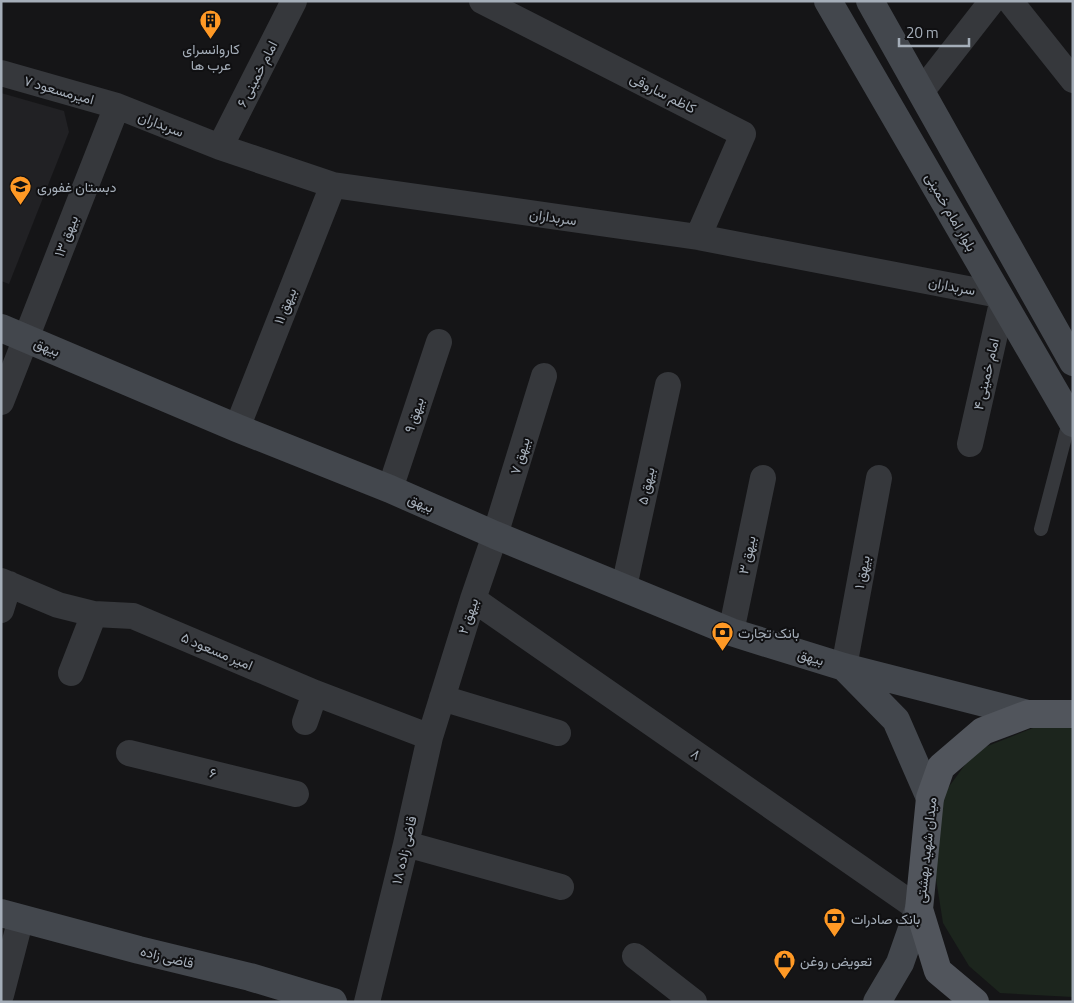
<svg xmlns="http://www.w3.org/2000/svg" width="1074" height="1003" font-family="'Titillium Web',Vazirmatn,sans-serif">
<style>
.built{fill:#212124}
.green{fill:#1c251d}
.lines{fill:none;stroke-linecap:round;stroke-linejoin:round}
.lane{stroke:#36383c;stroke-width:14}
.street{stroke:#36383c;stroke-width:26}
.secondary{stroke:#43474d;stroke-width:28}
.primary{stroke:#51555c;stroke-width:28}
.labels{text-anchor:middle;stroke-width:4;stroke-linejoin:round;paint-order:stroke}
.poi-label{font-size:14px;fill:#a5aeb9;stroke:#101012;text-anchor:start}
.street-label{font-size:14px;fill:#a5aeb9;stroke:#101012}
</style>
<rect width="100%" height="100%" fill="#151517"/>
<!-- built -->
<path class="built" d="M 1,93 L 64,111 L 69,132 L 9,284 L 1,281 Z"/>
<!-- green -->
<path class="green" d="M 1038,726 L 1073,727 L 1073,997 L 1000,993 L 969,966 L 943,923 L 933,860 L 940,799 L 975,751 Z"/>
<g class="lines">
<!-- lane -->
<path class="lane" d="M 1041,529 L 1070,418"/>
<!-- street -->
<path class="street" d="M 482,1 L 743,134 L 698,237
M 1010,1 L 1073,80
M 1,73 L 117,106 L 220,147 L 333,185 L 698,237 L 999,295
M 921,92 L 992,1
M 220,147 L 294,1
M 1,402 L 117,106
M 237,428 L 333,185
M 970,444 L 1002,303
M 390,489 L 439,342
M 1,581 L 58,605 L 94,614 L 133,616 L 315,693 L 430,737
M 624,587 L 668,385
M 473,599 L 919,909
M 1,610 L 9,584
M 731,632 L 763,478
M 844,667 L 879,478
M 71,673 L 94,614
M 442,698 L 558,733
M 305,722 L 315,693
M 129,753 L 296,794
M 406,844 L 561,887
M 635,956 L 694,1002
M 1,995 L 21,918
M 367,1002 L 406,844 L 430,737 L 473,599 L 495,535 L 544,376"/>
<!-- secondary -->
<path class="secondary" d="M 828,1 L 1073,423
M 870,1 L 1073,362
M 1,328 L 237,428 L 390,489 L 495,535 L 731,632 L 844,667 L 1028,714
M 844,667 L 896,720 L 930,798
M 1,913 L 139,950 L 250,977 L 333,1002
M 877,1002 L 900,963 L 919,909"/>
<!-- primary -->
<path class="primary" d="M 975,1002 L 938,971 L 919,909 L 930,798 L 941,767 L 983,731 L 1028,714 L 1073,714"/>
</g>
<!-- icons -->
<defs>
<symbol id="building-pin" viewBox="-11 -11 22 30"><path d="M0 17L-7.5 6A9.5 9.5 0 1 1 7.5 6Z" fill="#ff9925" stroke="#101012"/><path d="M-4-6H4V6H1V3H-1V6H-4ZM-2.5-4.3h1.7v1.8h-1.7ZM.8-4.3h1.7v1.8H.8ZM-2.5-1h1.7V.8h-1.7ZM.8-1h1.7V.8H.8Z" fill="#111"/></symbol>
<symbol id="school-pin" viewBox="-11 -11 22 30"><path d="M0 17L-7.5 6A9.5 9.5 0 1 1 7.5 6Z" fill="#ff9925" stroke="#101012"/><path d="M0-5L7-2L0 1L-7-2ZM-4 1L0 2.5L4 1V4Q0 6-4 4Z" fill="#111"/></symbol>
<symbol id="bank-pin" viewBox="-11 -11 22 30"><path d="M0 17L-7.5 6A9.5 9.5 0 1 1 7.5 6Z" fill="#ff9925" stroke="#101012"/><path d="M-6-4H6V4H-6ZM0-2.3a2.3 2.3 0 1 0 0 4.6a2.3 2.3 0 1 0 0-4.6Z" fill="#111"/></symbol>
<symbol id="shop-pin" viewBox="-11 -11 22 30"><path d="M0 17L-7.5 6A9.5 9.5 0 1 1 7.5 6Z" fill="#ff9925" stroke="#101012"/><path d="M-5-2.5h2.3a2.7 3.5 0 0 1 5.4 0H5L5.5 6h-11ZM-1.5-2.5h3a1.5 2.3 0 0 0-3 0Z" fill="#111"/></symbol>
</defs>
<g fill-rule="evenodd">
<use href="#building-pin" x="198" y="8" width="25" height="34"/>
<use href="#school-pin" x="8" y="174" width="25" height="34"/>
<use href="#bank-pin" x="710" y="620" width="25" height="34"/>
<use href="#bank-pin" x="822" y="906" width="25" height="34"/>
<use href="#shop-pin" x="772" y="948" width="25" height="34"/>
</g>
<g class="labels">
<!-- poi labels -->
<g class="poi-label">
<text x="211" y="54" text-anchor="middle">کاروانسرای<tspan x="211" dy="16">عرب ها</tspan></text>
<text x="37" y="192">دبستان غفوری</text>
<text x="738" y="638">بانک تجارت</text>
<text x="851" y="924">بانک صادرات</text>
<text x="800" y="966">تعویض روغن</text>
</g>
<!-- street labels -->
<g class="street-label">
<text transform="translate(257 74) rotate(-63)" y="5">امام خمینی ۶</text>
<text transform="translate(59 90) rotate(16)" y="5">امیرمسعود ۷</text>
<text transform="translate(663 93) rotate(27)" y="5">کاظم ساروقی</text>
<text transform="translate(161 124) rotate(21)" y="5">سربداران</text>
<text transform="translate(951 212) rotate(60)" y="5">بلوار امام خمینی</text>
<text transform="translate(553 217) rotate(8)" y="5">سربداران</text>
<text transform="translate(66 236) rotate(-69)" y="5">بیهق ۱۳</text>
<text transform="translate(952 286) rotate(11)" y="5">سربداران</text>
<text transform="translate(285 306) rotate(-68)" y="5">بیهق ۱۱</text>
<text transform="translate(47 347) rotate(23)" y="5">بیهق</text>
<text transform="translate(986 374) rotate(-77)" y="5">امام خمینی ۴</text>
<text transform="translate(414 415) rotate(-72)" y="5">بیهق ۹</text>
<text transform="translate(520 456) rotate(-73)" y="5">بیهق ۷</text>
<text transform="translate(646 486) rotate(-78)" y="5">بیهق ۵</text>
<text transform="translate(421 503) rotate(24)" y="5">بیهق</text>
<text transform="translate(747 555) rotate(-78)" y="5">بیهق ۳</text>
<text transform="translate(862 572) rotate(-79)" y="5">بیهق ۱</text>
<text transform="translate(468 616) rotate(-72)" y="5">بیهق ۲</text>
<text transform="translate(217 651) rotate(23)" y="5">امیر مسعود ۵</text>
<text transform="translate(811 657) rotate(17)" y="5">بیهق</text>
<text transform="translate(696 754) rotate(35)" y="5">۸</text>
<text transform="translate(213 773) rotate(14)" y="5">۶</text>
<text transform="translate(404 850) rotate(-77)" y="5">قاضی زاده ۱۸</text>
<text transform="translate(926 850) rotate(-84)" y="5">میدان شهید بهشتی</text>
<text transform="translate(167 957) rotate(14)" y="5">قاضی زاده</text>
</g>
</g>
<!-- border -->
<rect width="1074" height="1003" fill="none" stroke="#a5aeb9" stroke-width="5"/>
<!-- scale -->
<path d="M899 38v8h70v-8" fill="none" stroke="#a5aeb9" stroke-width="2.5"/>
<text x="906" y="38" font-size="15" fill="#a5aeb9" stroke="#101012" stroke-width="4" paint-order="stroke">20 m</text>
</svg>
